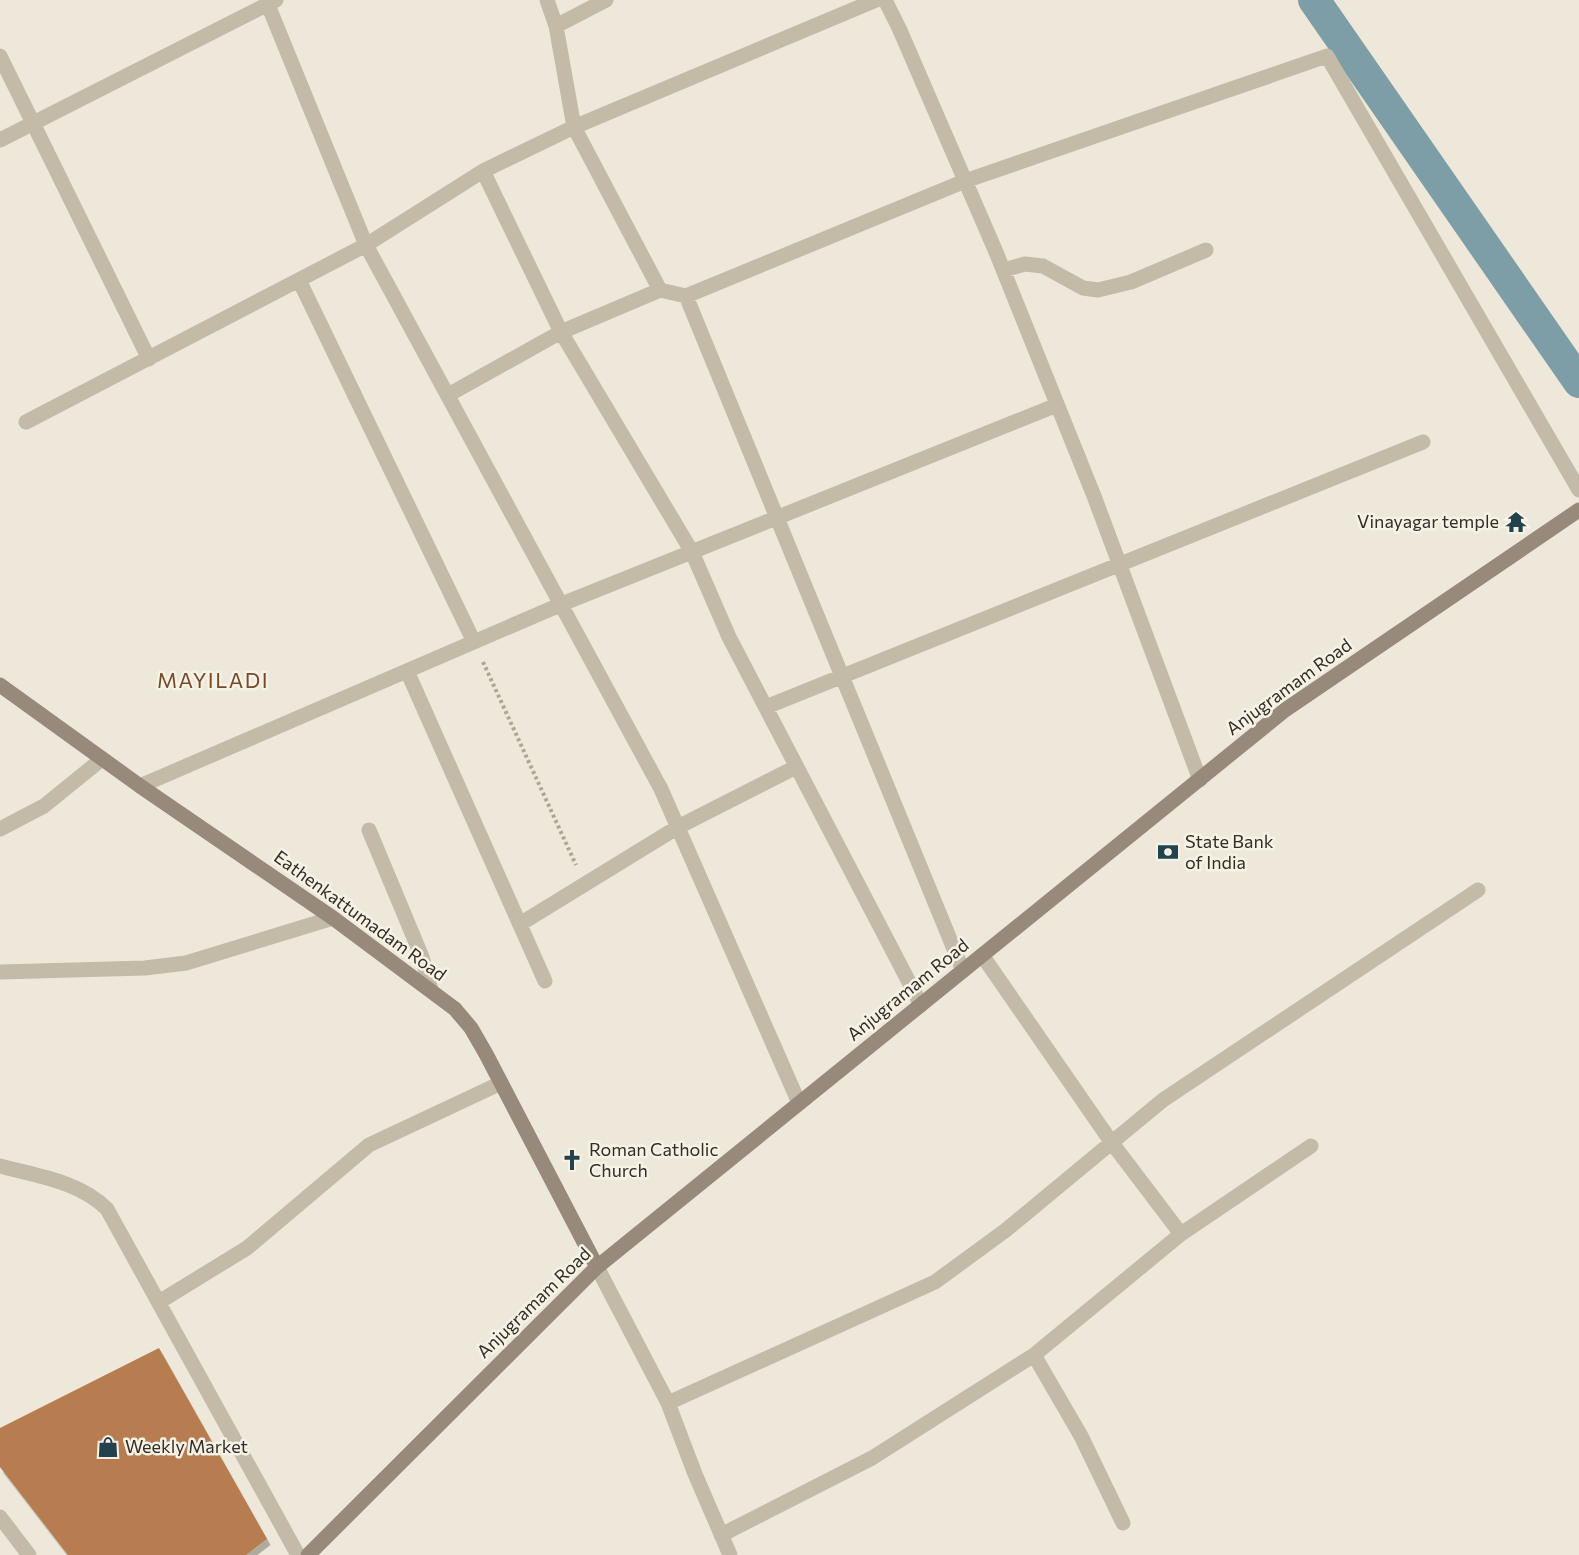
<svg xmlns="http://www.w3.org/2000/svg" width="1579" height="1555" font-family="Commissioner,sans-serif">
<style>
.lines{fill:none;stroke-linecap:round;stroke-linejoin:round}
.canal{stroke:#7d9ea7;stroke-width:32}
.building{fill:#b77c4f;filter:url(#shadow)}
.path{stroke:#b0a492;stroke-width:4;stroke-dasharray:3 3;stroke-linecap:butt}
.minor{stroke:#c4baa8;stroke-width:15}
.secondary{stroke:#988a7a;stroke-width:15}
.labels{text-anchor:middle;stroke-width:5;stroke-linejoin:round;paint-order:stroke}
.poi-label{font-size:18px;fill:#322d27;stroke:#f6f2e6;text-anchor:start}
.street-label{font-size:18px;fill:#322d27;stroke:#f6f2e6}
.quarter-label{font-size:21px;letter-spacing:1.5px;fill:#774b2a;stroke:#f6f2e6}
</style>
<defs>
<filter id="shadow"><feDropShadow dx="3.5" dy="6" stdDeviation="0" flood-color="#0004"/></filter>
</defs>
<rect width="100%" height="100%" fill="#eee8da"/>
<g class="lines">
<!-- canal -->
<path class="canal" d="M 1314,0 L 1579,382"/>
</g>
<!-- building -->
<path class="building" d="M 159,1348 L 267,1539 L 246,1555 L 68,1555 L 0,1467 L 0,1428 Z"/>
<g class="lines">
<!-- path -->
<path class="path" d="M 483,662 L 576,865"/>
<!-- minor -->
<path class="minor" d="M 266,0 L 366,245 L 661,789 L 799,1103
M 547,0 L 556,26 L 574,127 L 660,290
M 885,0 L 899,28 L 996,252 L 1094,496 L 1200,780
M 556,26 L 606,0
M 0,56 L 149,359
M 0,140 L 276,0
M 483,171 L 561,332 L 692,552 L 729,637 L 921,1005
M 1003,270 L 1025,264 L 1043,266 L 1083,288 L 1098,290 L 1131,282 L 1206,250
M 299,280 L 474,642
M 686,296 L 963,971
M 448,395 L 561,332 L 660,290 L 686,296 L 965,181 L 1327,56 L 1579,490
M 26,422 L 366,245 L 483,171 L 574,127 L 876,0
M 407,671 L 545,981
M 766,707 L 1423,442
M 140,786 L 562,604 L 1057,405
M 0,829 L 44,806 L 102,759
M 369,830 L 422,957 L 431,990
M 520,924 L 678,827 L 796,767
M 982,955 L 1112,1143 L 1181,1234
M 0,972 L 145,968 L 186,963 L 333,918
M 0,1166 C 37,1176 79,1181 107,1209 L 298,1555
M 597,1267 L 668,1403 L 695,1474 L 730,1555
M 159,1302 L 247,1248 L 369,1145 L 501,1083
M 1034,1355 L 1081,1436 L 1123,1523
M 668,1403 L 935,1282 L 1006,1230 L 1163,1100 L 1478,890
M 0,1517 L 29,1555
M 721,1535 L 872,1458 L 1034,1355 L 1181,1234 L 1311,1146"/>
<!-- secondary -->
<path class="secondary" d="M 0,685 L 140,786 L 333,918 L 455,1009 L 471,1028 L 486,1054 L 597,1267
M 308,1555 L 597,1267 L 1285,710 L 1579,510"/>
</g>
<!-- icons -->
<defs>
<symbol id="temple-bare" viewBox="-9 -9 18 18"><path d="M0-6L5-2H3V0L6.5 2.5H4V6H1.5V3h-3V6H-4V2.5H-6.5L-3 0V-2H-5Z" fill="#22434e" stroke="#f6f2e6" stroke-width="2.5" paint-order="stroke"/></symbol>
<symbol id="bank-bare" viewBox="-9 -9 18 18"><path d="M-6-4H6V4H-6ZM0-2.3a2.3 2.3 0 1 0 0 4.6a2.3 2.3 0 1 0 0-4.6Z" fill="#22434e" stroke="#f6f2e6" stroke-width="2.5" paint-order="stroke"/></symbol>
<symbol id="church-bare" viewBox="-9 -9 18 18"><path d="M-1.2-6h2.4v3.5h3.3v2.4h-3.3V6h-2.4V-.1h-3.3v-2.4h3.3Z" fill="#22434e" stroke="#f6f2e6" stroke-width="2.5" paint-order="stroke"/></symbol>
<symbol id="shop-bare" viewBox="-9 -9 18 18"><path d="M-5-2.5h2.3a2.7 3.5 0 0 1 5.4 0H5L5.5 6h-11ZM-1.5-2.5h3a1.5 2.3 0 0 0-3 0Z" fill="#22434e" stroke="#f6f2e6" stroke-width="2.5" paint-order="stroke"/></symbol>
</defs>
<g fill-rule="evenodd">
<use href="#temple-bare" x="1501" y="507" width="30" height="30"/>
<use href="#bank-bare" x="1153" y="837" width="30" height="30"/>
<use href="#church-bare" x="557" y="1145" width="30" height="30"/>
<use href="#shop-bare" x="93" y="1432" width="30" height="30"/>
</g>
<g class="labels">
<!-- poi labels -->
<g class="poi-label">
<text x="1499" y="528" text-anchor="end">Vinayagar temple</text>
<text x="1185" y="848">State Bank<tspan x="1185" dy="21">of India</tspan></text>
<text x="589" y="1156">Roman Catholic<tspan x="589" dy="21">Church</tspan></text>
<text x="125" y="1453">Weekly Market</text>
</g>
<!-- street labels -->
<g class="street-label">
<text transform="translate(1289 687) rotate(-36)" y="6">Anjugramam Road</text>
<text transform="translate(360 916) rotate(36)" y="6">Eathenkattumadam Road</text>
<text transform="translate(908 990) rotate(-39)" y="6">Anjugramam Road</text>
<text transform="translate(534 1303) rotate(-44)" y="6">Anjugramam Road</text>
</g>
<!-- quarter labels -->
<g class="quarter-label">
<text x="213" y="688">MAYILADI</text>
</g>
</g>
</svg>
